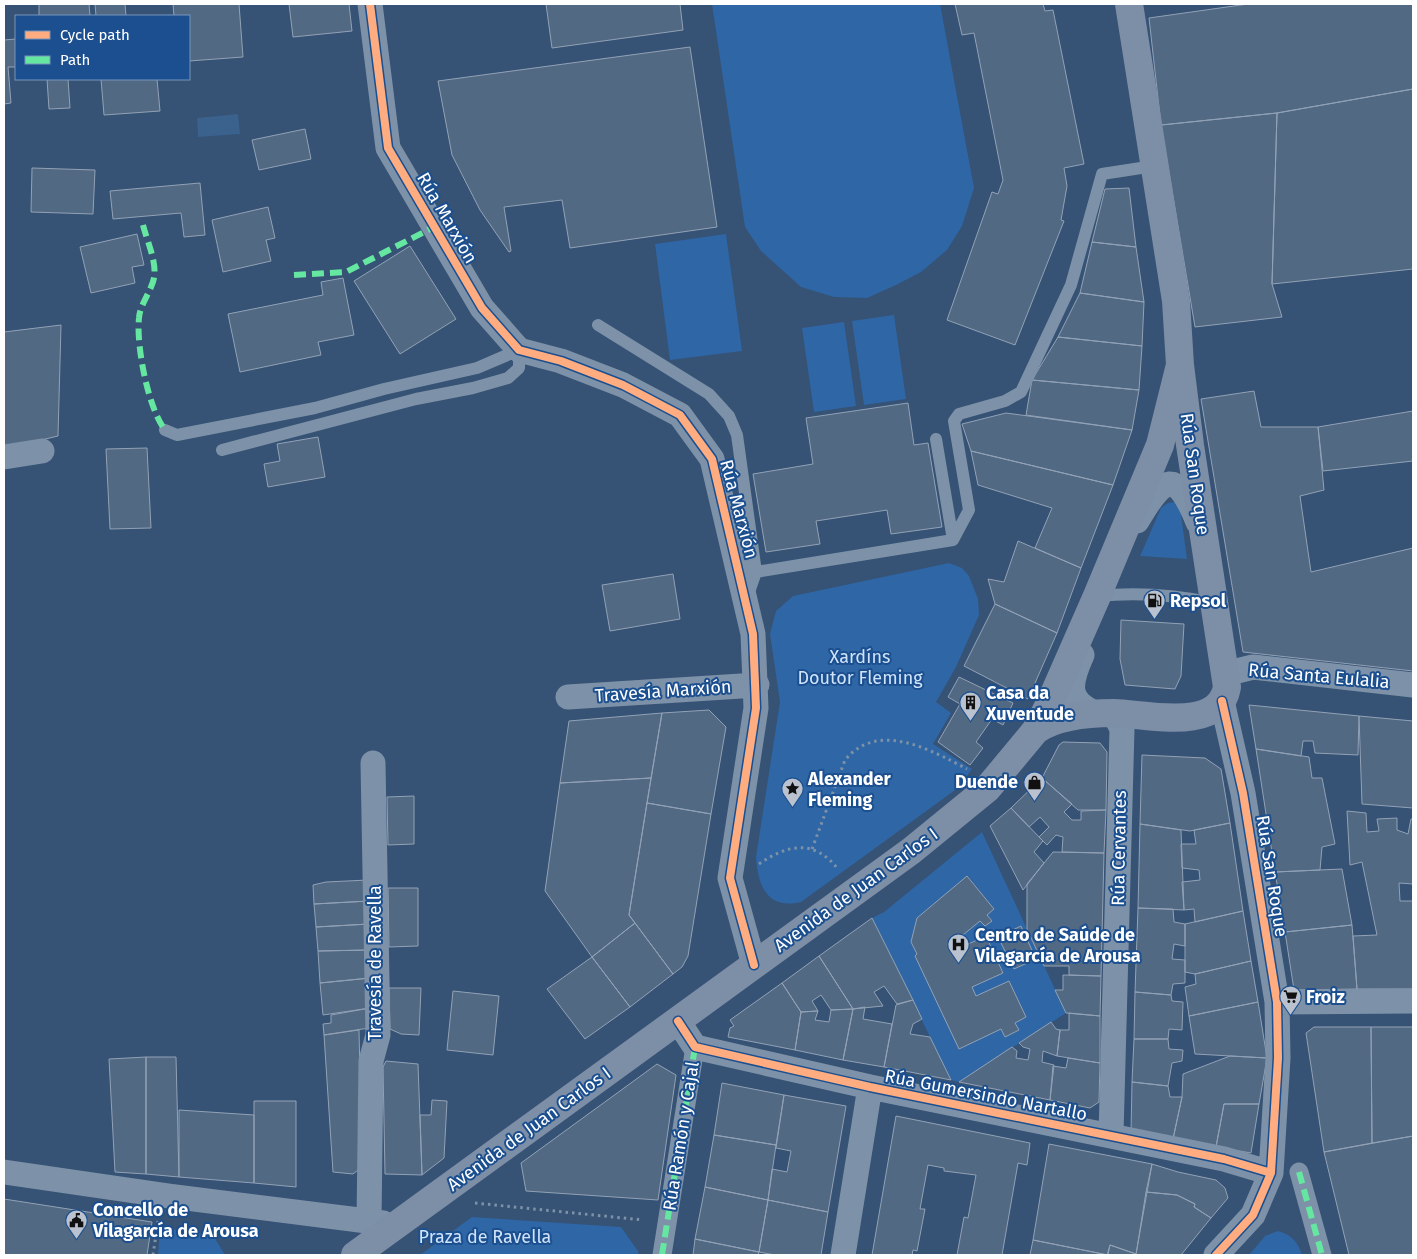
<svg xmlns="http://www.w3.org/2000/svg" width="1417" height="1259" font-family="'Fira Sans',sans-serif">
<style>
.green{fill:#2f66a5;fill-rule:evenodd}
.water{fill:#3b618d}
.building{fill:#526984;stroke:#92a2b6}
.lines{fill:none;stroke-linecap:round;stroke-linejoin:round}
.path{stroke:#7d92a8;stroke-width:3;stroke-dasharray:2.5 4;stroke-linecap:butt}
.service{stroke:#7d92a8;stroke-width:12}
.pedestrian{stroke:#7d92a8;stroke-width:19}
.minor{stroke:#7d92a8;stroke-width:25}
.primary{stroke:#7d8ea7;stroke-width:28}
.quiet{stroke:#66e7a1;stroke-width:6;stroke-dasharray:12 6;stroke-linecap:butt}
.cycleway-casing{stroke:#1b4f8f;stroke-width:11}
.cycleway{stroke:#ffac80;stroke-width:8}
.labels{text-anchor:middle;stroke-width:4;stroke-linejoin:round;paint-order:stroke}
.street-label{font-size:18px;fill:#fff;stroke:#1b4f8f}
.poi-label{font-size:18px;font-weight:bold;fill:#fff;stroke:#1b4f8f;text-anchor:start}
.park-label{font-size:18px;fill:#cfe3fa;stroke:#1b4f8f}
</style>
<rect width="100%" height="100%" fill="#365274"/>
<!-- green -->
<path class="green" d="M 712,4 L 940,4 L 974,188 L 962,226 L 947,250 L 921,272 L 896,285 L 867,298 L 834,297 L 801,287 L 761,251 L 745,227 Z
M 726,234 L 742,351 L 670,360 L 655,244 Z
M 894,315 L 906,399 L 864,405 L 852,321 Z
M 844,322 L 856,406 L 814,412 L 802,328 Z
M 1175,502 L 1180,507 L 1187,559 L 1140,556 L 1161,508 L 1168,503 Z
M 949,563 L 962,568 L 969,576 L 978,599 L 979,615 L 956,667 L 936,702 L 951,713 L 933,744 L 972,769 L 958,788 L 801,902 C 767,910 758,886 756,857 L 780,702 L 770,634 L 776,611 L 793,596 Z
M 982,832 L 1066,1013 L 959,1082 L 951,1080 L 872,918 L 884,912 ZM 968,876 L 994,909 L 987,915 L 992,921 L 985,926 L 980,921 L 952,944 L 955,950 L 986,936 L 1003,973 L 972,987 L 976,996 L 1009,981 L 1026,1017 L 1015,1023 L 1019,1030 L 1005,1037 L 1001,1029 L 959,1049 L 911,942 L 925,911 Z
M 472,1217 L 621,1227 L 638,1251 L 638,1255 L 420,1255 Z
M 160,1228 L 213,1235 L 225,1255 L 158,1255 Z
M 1278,1231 C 1292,1235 1298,1242 1302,1255 L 1249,1255 L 1265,1236 Z"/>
<!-- water -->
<path class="water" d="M 238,114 L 240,134 L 198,137 L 197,118 Z"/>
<!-- building -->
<path class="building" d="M 39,4 L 89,4 L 90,16 L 39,16 Z
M 95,4 L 125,4 L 126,16 L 96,16 Z
M 173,4 L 239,4 L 243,57 L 189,61 L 189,16 L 174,16 Z
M 289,4 L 349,4 L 352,31 L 293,37 Z
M 546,4 L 680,4 L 683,30 L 552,48 Z
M 955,4 L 1043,4 L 1045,11 L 1053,10 L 1084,164 L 1064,168 L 1067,186 L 1061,220 L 1064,221 L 1015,345 L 947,320 L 992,192 L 998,194 L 1003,180 L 974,33 L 962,35 Z
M 1248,4 L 1413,4 L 1413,89 L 1277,113 L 1161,125 L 1149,18 Z
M 16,39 L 16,67 L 8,67 L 11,103 L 4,104 L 4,40 Z
M 690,47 L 717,227 L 570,248 L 562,200 L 504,207 L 511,251 L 509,252 L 480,210 L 452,155 L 438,81 Z
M 47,79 L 68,79 L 70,108 L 49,109 Z
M 101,79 L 157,79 L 160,111 L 104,115 Z
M 1413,89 L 1413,269 L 1272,284 L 1277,113 Z
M 1277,113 L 1272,284 L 1282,317 L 1195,327 L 1161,125 Z
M 305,129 L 311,159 L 259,170 L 252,140 Z
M 32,168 L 95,170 L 93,214 L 31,212 Z
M 200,183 L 205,235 L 184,237 L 181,213 L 113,219 L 110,191 Z
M 1129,188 L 1136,247 L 1092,242 L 1105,189 Z
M 268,207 L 275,238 L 266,240 L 271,261 L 223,272 L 212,220 Z
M 137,234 L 144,265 L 132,267 L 135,283 L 91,293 L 80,247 Z
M 1092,242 L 1136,247 L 1144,302 L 1080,293 Z
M 410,246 L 456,319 L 400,354 L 354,281 Z
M 343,278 L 354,335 L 318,342 L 321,355 L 240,372 L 228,314 L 323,295 L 321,282 Z
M 1080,293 L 1144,302 L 1142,346 L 1058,337 Z
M 61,325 L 58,436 L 4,449 L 4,332 Z
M 1058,337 L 1142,346 L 1139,390 L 1032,380 Z
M 1032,380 L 1139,390 L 1132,430 L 1026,415 Z
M 1254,391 L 1261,427 L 1318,427 L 1324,490 L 1300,496 L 1311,572 L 1413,548 L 1413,671 L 1243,652 L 1201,399 Z
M 908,403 L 914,445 L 928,443 L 942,527 L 891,534 L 887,510 L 816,521 L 820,544 L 766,552 L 753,474 L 813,464 L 806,418 Z
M 1413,411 L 1413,461 L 1323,471 L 1318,427 Z
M 1006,413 L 1132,430 L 1113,485 L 971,451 L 962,424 Z
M 318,437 L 325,477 L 268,487 L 264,464 L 280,461 L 277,444 Z
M 147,448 L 151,528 L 110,529 L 106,449 Z
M 971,451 L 1113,485 L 1081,568 L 1035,548 L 1052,508 L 978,485 Z
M 1018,541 L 1081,568 L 1057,633 L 995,604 L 988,579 L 1004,582 Z
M 673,574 L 680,619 L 610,631 L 602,585 Z
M 995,604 L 1057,633 L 1028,699 L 964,666 Z
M 1121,620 L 1184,624 L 1181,676 L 1175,689 L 1125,685 L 1120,659 Z
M 959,677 L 1013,703 L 1003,725 L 992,719 L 976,742 L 983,748 L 970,765 L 938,742 L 960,704 L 948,697 Z
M 1249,705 L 1359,716 L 1358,755 L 1315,753 L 1313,741 L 1303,741 L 1301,756 L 1256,749 Z
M 709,710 L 726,727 L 711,814 L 647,803 L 662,713 Z
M 662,713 L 651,778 L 560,783 L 569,721 Z
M 1359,716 L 1413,721 L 1413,808 L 1362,804 Z
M 1063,742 L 1100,743 L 1107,752 L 1106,810 L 1078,810 L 1042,778 L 1059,745 Z
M 1256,749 L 1309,757 L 1312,778 L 1322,778 L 1335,844 L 1322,847 L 1320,870 L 1275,872 Z
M 1142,755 L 1205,758 L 1221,769 L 1230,823 L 1190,831 L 1140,824 Z
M 651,778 L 629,915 L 635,923 L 592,957 L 545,891 L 560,783 Z
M 1042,778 L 1072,804 L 1064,812 L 1072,820 L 1081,820 L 1081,811 L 1106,810 L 1104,853 L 1062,852 L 1063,837 L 1056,835 L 1047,845 L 1039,837 L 1049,827 L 1040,817 L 1029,827 L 1011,808 Z
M 414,796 L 414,844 L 388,845 L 387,797 Z
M 647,803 L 711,814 L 688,956 L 682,967 L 673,974 L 629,915 Z
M 1011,808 L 1043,841 L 1034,852 L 1044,863 L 1023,890 L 990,826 Z
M 1347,811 L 1366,813 L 1367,832 L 1379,831 L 1377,819 L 1397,818 L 1397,830 L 1408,834 L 1411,819 L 1413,819 L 1413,884 L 1399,883 L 1400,901 L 1413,901 L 1413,989 L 1357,989 L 1353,936 L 1377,935 L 1362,862 L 1350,865 Z
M 1230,823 L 1243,911 L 1195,922 L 1194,909 L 1184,910 L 1182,882 L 1200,880 L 1199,870 L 1182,868 L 1181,844 L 1196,844 L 1194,830 Z
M 1140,824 L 1181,830 L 1184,910 L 1138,908 Z
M 1053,852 L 1104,853 L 1101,976 L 1069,975 L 1069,966 L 1044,966 L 1027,929 L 1027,884 Z
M 1342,869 L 1352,925 L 1285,932 L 1275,872 Z
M 967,876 L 994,909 L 987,915 L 992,921 L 985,926 L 980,921 L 952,944 L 955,950 L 986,936 L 1003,973 L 972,987 L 976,996 L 1009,981 L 1026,1017 L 1015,1023 L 1019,1030 L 1005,1037 L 1001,1029 L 959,1049 L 915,956 L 917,954 L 911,942 L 917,918 Z
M 368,880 L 369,901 L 314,904 L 313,885 L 326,882 Z
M 388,888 L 418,888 L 418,946 L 389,947 Z
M 369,901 L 369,924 L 316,927 L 314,904 Z
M 1138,908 L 1173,909 L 1174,922 L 1185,924 L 1185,946 L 1174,944 L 1172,959 L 1185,960 L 1185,983 L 1173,984 L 1171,995 L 1135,992 Z
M 1243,911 L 1251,961 L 1195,974 L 1185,972 L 1185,924 Z
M 872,918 L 913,1000 L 897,1004 L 884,986 L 874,992 L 883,1006 L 853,1009 L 819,956 Z
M 635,923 L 673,974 L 630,1007 L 592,957 Z
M 369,924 L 370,950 L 318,951 L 316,927 Z
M 1352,925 L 1357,989 L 1294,990 L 1285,932 Z
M 1021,926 L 1036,959 L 1014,969 L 998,937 Z
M 370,950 L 370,978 L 320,983 L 318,951 Z
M 819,956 L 853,1009 L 831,1010 L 821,995 L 812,1001 L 818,1011 L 801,1012 L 782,983 Z
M 592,957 L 630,1007 L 585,1039 L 547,989 Z
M 1251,961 L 1258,1002 L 1189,1016 L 1185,987 L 1196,984 L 1195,974 Z
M 1063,975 L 1101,976 L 1100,1016 L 1066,1013 L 1055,990 L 1063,990 Z
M 370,978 L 370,1008 L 323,1015 L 320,983 Z
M 782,983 L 801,1012 L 795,1050 L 728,1037 L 730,1028 L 734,1026 L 730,1020 Z
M 389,988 L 421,988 L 419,1035 L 401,1034 L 390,1029 Z
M 453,991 L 499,996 L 493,1055 L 447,1050 Z
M 1135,992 L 1171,995 L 1172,1001 L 1183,1002 L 1182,1030 L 1169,1029 L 1168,1039 L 1134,1039 Z
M 913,1000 L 922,1019 L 913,1024 L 910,1034 L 930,1037 L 951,1080 L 884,1067 L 896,1005 Z
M 1258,1002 L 1267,1058 L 1195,1054 L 1189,1016 Z
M 865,1007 L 863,1019 L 892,1024 L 884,1067 L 843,1060 L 853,1009 Z
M 370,1008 L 369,1028 L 324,1035 L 323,1024 L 331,1023 L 331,1015 Z
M 853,1009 L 843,1060 L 795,1050 L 801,1012 L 818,1011 L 815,1020 L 829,1022 L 831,1010 Z
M 1069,1013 L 1100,1016 L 1100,1063 L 1057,1056 L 1060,1030 L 1069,1030 Z
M 1051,1022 L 1056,1029 L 1060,1030 L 1057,1056 L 1043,1051 L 1042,1062 L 1054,1065 L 1050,1100 L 959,1082 L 1012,1047 L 1017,1051 L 1016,1058 L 1028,1060 L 1030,1049 L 1023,1047 L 1019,1043 Z
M 1314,1027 L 1371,1027 L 1372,1143 L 1324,1152 L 1306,1033 Z
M 1371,1027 L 1413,1027 L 1413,1136 L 1372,1143 Z
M 359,1030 L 362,1167 L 353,1174 L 333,1172 L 324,1035 Z
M 1134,1039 L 1168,1039 L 1169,1049 L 1183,1050 L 1182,1061 L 1172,1063 L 1168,1086 L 1132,1082 Z
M 1230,1056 L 1267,1058 L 1259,1104 L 1224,1104 L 1216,1147 L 1173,1139 L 1182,1097 L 1183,1074 Z
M 146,1057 L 176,1057 L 179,1177 L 146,1174 Z
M 146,1057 L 146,1174 L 115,1172 L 109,1059 Z
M 1068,1058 L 1100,1063 L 1099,1102 L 1090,1108 L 1050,1100 L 1053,1066 L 1066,1068 Z
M 386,1061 L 418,1064 L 422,1175 L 385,1174 L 383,1067 Z
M 657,1064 L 676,1075 L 658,1200 L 526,1191 L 521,1163 Z
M 1132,1082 L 1168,1086 L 1170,1097 L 1182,1097 L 1173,1139 L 1131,1132 Z
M 722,1083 L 784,1095 L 776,1145 L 714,1135 Z
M 784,1095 L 846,1106 L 828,1212 L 768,1200 L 772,1169 L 787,1172 L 791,1151 L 776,1148 Z
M 432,1100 L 447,1101 L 444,1158 L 422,1175 L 420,1115 L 431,1115 Z
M 254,1101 L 296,1101 L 296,1187 L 254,1183 Z
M 1224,1104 L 1259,1104 L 1251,1153 L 1216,1147 Z
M 179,1110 L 254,1115 L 254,1183 L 179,1177 Z
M 896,1116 L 1030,1143 L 1027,1165 L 1018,1163 L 1002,1255 L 957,1255 L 964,1217 L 968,1218 L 976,1175 L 944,1171 L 944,1168 L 928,1165 L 920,1209 L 925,1209 L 917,1251 L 913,1250 L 912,1255 L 872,1255 Z
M 714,1135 L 776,1145 L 768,1200 L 705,1187 Z
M 1413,1136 L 1413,1255 L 1349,1255 L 1324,1152 Z
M 1049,1144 L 1152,1164 L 1136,1254 L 1110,1245 L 1108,1255 L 1033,1240 Z
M 1152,1164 L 1178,1172 L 1216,1180 L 1225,1188 L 1228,1198 L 1211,1218 L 1194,1207 L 1195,1204 L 1177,1195 L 1146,1192 Z
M 705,1187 L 768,1200 L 759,1252 L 695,1239 Z
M 1146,1192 L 1177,1195 L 1195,1204 L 1194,1207 L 1211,1218 L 1181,1255 L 1136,1255 Z
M 4,1199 L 152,1222 L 147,1255 L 4,1255 Z
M 768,1200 L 828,1212 L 821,1255 L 775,1255 L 759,1252 Z
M 695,1239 L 759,1252 L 758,1255 L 693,1255 Z
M 1033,1240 L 1108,1255 L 1030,1255 Z
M 1110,1245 L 1136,1254 L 1136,1255 L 1107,1255 Z"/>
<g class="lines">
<!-- path -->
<path class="path" d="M 812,849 L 845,760 C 878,720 931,750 967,769
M 759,864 C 788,844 814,839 838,869
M 475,1203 L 643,1220
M 153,1255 L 158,1221"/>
<!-- service -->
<path class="service" d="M 598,325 L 709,394 L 729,416 L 737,435 L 756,572
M 165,430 L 177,435 L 315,408 L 384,389 L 477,368 L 519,350 L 519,368 L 508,378 L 473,388 L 416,399 L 222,450
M 953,540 L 969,510 L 954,421 L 959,414 L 1005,401 L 1021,392 L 1071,285 L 1102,174 L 1154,166
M 748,595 L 756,572 L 953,540 L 936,439
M 1097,596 C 1135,592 1177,595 1215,603"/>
<!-- pedestrian -->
<path class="pedestrian" d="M 1299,1172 L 1322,1255
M 662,1255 L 695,1047"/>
<!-- minor -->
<path class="minor" d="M 370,4 L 388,148 L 482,308 L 519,350 L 561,361 L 623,385 L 680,415 L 712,459 L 753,634 L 756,708 L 730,878 L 754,965
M 4,457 L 42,451
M 1137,521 C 1164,475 1176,468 1198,522
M 1082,655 C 1070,682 1064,701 1098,714
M 1227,678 L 1233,672 L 1253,667 L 1413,685
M 568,697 L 757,685
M 1277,1002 L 1413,1001
M 678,1021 L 695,1047 L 870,1087 L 1224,1159 L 1271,1173
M 1111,1135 L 1122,729 L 1114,713
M 4,1172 L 169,1196 L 383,1223
M 369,1222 L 371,1061 L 378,1035 L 373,763
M 843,1255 L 870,1087
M 1216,1255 L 1253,1215 L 1271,1173 L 1278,1058 L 1277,1002 L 1243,793 L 1222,701"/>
<!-- primary -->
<path class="primary" d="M 1036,730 C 1057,716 1089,713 1114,713 C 1147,714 1219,733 1227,687 L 1190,445 L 1180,365 L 1176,301 L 1129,4
M 355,1255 L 911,851 L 987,789 L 1036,730 L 1050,703 L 1097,596 L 1160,445 L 1180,365"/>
<!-- quiet -->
<path class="quiet" d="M 143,225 C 147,241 157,262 154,278 C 151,292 140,304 139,318 C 136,345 148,408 165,430
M 294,275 L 346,272 L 434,227
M 1299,1172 L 1322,1255
M 662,1255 L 695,1047"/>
<defs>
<path id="cycleway" d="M 370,4 L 388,148 L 482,308 L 519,350 L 561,361 L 623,385 L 680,415 L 712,459 L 753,634 L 756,708 L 730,878 L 754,965
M 678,1021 L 695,1047 L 870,1087 L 1224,1159 L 1271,1173
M 1216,1255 L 1253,1215 L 1271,1173 L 1278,1058 L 1277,1002 L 1243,793 L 1222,701"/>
</defs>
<!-- cycleway casing -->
<use href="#cycleway" class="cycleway-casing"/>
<!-- cycleway -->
<use href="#cycleway" class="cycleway"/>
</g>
<!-- icons -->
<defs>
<symbol id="fuel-pin" viewBox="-11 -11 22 30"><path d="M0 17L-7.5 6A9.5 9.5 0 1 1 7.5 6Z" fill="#b9c2ce" stroke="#1b4f8f"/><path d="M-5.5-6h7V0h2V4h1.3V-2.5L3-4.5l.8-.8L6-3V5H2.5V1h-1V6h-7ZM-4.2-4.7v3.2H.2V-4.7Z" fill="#111"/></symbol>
<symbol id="building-pin" viewBox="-11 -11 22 30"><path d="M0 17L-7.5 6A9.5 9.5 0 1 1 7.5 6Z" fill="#b9c2ce" stroke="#1b4f8f"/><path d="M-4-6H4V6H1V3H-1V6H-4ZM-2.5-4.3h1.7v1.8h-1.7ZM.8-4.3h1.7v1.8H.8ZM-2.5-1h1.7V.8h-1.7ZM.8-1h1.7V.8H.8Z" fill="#111"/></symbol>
<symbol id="shop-pin" viewBox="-11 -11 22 30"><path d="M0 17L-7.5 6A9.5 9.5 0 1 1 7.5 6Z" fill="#b9c2ce" stroke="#1b4f8f"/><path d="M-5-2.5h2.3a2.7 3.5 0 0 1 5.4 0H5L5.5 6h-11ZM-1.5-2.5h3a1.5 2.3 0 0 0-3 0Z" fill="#111"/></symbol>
<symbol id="sight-pin" viewBox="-11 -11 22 30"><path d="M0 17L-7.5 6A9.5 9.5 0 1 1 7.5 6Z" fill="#b9c2ce" stroke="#1b4f8f"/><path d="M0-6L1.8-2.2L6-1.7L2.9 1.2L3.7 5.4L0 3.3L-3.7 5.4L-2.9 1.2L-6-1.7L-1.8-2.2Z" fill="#111"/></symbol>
<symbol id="hospital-pin" viewBox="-11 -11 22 30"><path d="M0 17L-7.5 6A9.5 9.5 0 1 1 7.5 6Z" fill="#b9c2ce" stroke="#1b4f8f"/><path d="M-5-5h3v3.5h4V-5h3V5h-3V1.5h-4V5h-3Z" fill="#111"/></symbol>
<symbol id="supermarket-pin" viewBox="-11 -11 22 30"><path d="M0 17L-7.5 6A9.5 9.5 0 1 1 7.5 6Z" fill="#b9c2ce" stroke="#1b4f8f"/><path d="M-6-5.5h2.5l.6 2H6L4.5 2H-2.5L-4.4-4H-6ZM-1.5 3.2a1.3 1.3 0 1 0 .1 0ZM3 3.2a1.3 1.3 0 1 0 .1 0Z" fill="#111"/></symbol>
<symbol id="civic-pin" viewBox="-11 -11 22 30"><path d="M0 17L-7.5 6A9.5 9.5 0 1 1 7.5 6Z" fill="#b9c2ce" stroke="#1b4f8f"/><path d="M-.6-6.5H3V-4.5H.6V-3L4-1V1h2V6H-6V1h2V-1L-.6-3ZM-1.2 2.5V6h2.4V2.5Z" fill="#111"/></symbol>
</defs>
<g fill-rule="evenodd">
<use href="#fuel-pin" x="1142" y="588" width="25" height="34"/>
<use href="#building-pin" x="958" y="690" width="25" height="34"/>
<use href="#shop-pin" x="1022" y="770" width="25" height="34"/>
<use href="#sight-pin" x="780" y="776" width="25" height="34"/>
<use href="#hospital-pin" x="946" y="932" width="25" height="34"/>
<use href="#supermarket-pin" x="1278" y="984" width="25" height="34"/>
<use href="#civic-pin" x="64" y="1208" width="25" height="34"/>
</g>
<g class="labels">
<!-- street labels -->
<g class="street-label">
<text transform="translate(447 218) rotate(60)" y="6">Rúa Marxión</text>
<text transform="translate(1195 474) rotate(82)" y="6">Rúa San Roque</text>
<text transform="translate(739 509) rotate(75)" y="6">Rúa Marxión</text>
<text transform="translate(1319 676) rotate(5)" y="6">Rúa Santa Eulalia</text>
<text transform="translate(663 691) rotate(-4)" y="6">Travesía Marxión</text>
<text transform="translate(1119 848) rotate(-89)" y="6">Rúa Cervantes</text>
<text transform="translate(1272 876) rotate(81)" y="6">Rúa San Roque</text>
<text transform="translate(856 890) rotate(-36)" y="6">Avenida de Juan Carlos I</text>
<text transform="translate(375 963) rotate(-90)" y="6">Travesía de Ravella</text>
<text transform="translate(986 1095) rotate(11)" y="6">Rúa Gumersindo Nartallo</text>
<text transform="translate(529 1129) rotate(-36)" y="6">Avenida de Juan Carlos I</text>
<text transform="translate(681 1136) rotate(-81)" y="6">Rúa Ramón y Cajal</text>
</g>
<!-- poi labels -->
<g class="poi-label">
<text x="1170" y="607">Repsol</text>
<text x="986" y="699">Casa da<tspan x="986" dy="21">Xuventude</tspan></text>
<text x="808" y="785">Alexander<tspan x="808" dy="21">Fleming</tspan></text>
<text x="1018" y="788" text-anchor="end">Duende</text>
<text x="975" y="941">Centro de Saúde de<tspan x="975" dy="21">Vilagarcía de Arousa</tspan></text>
<text x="1306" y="1003">Froiz</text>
<text x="93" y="1216">Concello de<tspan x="93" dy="21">Vilagarcía de Arousa</tspan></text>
</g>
<!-- park labels -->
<g class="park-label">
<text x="860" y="663">Xardíns<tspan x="860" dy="21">Doutor Fleming</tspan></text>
<text x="485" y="1243">Praza de Ravella</text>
</g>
</g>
<!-- border -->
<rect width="1417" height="1259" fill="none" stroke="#ffffff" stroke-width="10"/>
<!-- legend -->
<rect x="15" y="15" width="175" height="65" fill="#1b4f8f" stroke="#7695bc"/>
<rect x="25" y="31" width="25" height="8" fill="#ffac80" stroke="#7695bc"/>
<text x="60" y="40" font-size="15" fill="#ffffff">Cycle path</text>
<rect x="25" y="56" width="25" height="8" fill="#66e7a1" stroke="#7695bc"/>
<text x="60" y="65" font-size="15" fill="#ffffff">Path</text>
</svg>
